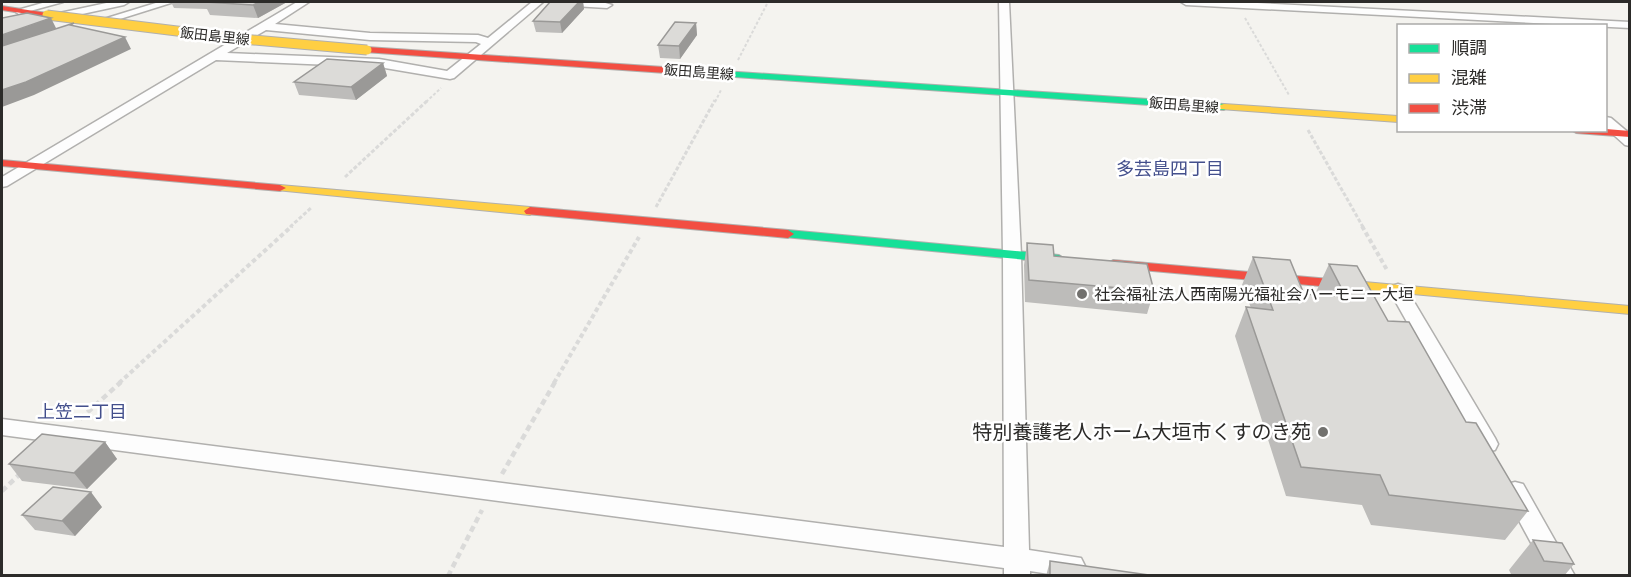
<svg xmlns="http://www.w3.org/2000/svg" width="1631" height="577" font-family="'Fira Sans Condensed','Noto Sans JP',sans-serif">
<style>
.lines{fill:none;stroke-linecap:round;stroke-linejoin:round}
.street-casing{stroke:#b1b0ae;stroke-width:3}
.fast-casing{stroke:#b1b0ae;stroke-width:2}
.slow-casing{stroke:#b1b0ae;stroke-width:2}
.jam-casing{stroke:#b1b0ae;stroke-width:2}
.path-far3{stroke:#dadad9;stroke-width:2;stroke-dasharray:3 2;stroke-linecap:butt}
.path-far2{stroke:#dadad9;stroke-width:3;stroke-dasharray:4 2;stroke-linecap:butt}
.path-far1{stroke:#dadad9;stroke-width:4;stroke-dasharray:4.5 3;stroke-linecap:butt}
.path{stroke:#dadad9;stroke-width:4.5;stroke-dasharray:6 4;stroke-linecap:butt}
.street{fill:#fdfdfd;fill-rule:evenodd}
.fast{fill:#16e098;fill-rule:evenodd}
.slow{fill:#ffcf43;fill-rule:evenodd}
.jam{fill:#f24e42;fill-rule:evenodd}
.slow-bridge-casing{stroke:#b1b0ae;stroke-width:11;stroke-linecap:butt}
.slow-bridge{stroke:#ffcf43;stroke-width:9}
.wall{fill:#bdbcba}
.shaded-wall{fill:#9a9997}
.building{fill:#dcdbd8;stroke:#9a9997;stroke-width:1.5}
.poi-dot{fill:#72716e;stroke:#fff;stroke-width:2}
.labels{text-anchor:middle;stroke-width:5;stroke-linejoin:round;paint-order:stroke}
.far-street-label{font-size:14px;fill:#2c2b29;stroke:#fff}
.poi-label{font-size:16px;fill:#2c2b29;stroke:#fff;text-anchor:start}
.neighbourhood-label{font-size:18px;fill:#434f8c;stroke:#fff}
.near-poi-label{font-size:20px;fill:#2c2b29;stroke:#fff;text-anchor:end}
</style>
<rect width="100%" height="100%" fill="#f4f3ef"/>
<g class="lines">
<defs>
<path id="street" d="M 46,2 L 63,2 L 19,14 L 14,11 Z
M 111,2 L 129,2 L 124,5 L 59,19 L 53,16 L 55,14 Z
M 159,2 L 174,2 L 104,24 L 100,25 L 94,22 Z
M 297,2 L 309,2 L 275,24 L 370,33 L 478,35 L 488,38 L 532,2 L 543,2 L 454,78 L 450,79 L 379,67 L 216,60 L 7,186 L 2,187 L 2,177 ZM 266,30 L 370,40 L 476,42 L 481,44 L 447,71 L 379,59 L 227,53 Z
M 551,2 L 602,2 L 612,5 L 607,8 L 556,5 Z
M 999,2 L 1009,2 L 1021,255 L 1029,550 L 1081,558 L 1085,566 L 1081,574 L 1062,576 L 1030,571 L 1030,576 L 1004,576 L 1004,568 L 2,435 L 2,419 L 1004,547 L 1003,255 Z
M 1181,2 L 1238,2 L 1630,22 L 1630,28 L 1186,5 Z
M 1606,117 L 1611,118 L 1630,134 L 1630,146 L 1625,145 L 1606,128 Z
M 1398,284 L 1404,286 L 1407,290 L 1495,438 L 1498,444 L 1495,450 L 1487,452 L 1479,450 L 1389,290 L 1392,286 Z
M 1515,482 L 1523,484 L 1575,576 L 1549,576 L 1503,491 L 1507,484 Z"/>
<path id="fast" d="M 723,71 L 1224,104 L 1229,107 L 1224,110 L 720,76 L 720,72 Z
M 788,230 L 1059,255 L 1065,259 L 1059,263 L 784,237 L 782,234 L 784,231 Z"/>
<path id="slow" d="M 1224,104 L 1398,116 L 1398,122 L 1220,109 L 1220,105 Z
M 280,185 L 530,207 L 536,211 L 530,215 L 276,190 L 274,188 L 276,186 Z
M 1353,281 L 1630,306 L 1630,314 L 1348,288 L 1346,285 Z"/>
<path id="jam" d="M 2,6 L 47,13 L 51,15 L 47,17 L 2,10 Z
M 367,47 L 723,71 L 728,74 L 723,77 L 364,52 L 363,50 Z
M 1606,129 L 1630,131 L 1630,137 L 1576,133 L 1571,130 Z
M 2,160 L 280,185 L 286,188 L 280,191 L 2,166 Z
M 530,207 L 788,230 L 794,234 L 788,238 L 526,214 L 524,211 Z
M 1113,260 L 1353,281 L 1360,285 L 1353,289 L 1108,267 L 1106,264 Z"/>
</defs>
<!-- street casing -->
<use href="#street" class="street-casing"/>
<!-- fast casing -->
<use href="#fast" class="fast-casing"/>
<!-- slow casing -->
<use href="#slow" class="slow-casing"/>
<!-- jam casing -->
<use href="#jam" class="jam-casing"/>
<!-- path-far3 -->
<path class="path-far3" d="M 1245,18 L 1289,95
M 738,60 L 768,2
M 426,102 L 441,88
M 715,102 L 721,90"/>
<!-- path-far2 -->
<path class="path-far2" d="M 1308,130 L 1363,227
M 345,177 L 428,100
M 656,207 L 715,100
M 290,227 L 311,208"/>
<!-- path-far1 -->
<path class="path-far1" d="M 1362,226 L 1387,270
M 119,383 L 292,226
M 554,383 L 639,237"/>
<!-- path -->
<path class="path" d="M 80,419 L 121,382
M 502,474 L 555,382
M 2,491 L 21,473
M 448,576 L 482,510"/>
<!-- street -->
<use href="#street" class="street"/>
<!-- fast -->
<use href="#fast" class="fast"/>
<!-- slow -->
<use href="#slow" class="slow"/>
<!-- jam -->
<use href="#jam" class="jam"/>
<defs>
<path id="slow-bridge" d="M 47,15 L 242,39 L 367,50"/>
</defs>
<!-- slow-bridge casing -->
<use href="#slow-bridge" class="slow-bridge-casing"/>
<!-- slow-bridge -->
<use href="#slow-bridge" class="slow-bridge"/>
</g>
<!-- wall -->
<path class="wall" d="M 171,2 L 287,2 L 258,18 L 210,15 L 207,9 L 174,8 Z
M 550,2 L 583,2 L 584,9 L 562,33 L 536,32 L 533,21 Z
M 696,23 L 697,35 L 680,59 L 660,58 L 658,45 Z
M 383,63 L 387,76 L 356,100 L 299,95 L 294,82 Z
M 1027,243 L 1054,256 L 1154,291 L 1147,314 L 1025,302 L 1024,265 Z
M 1253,257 L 1304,294 L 1318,295 L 1316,292 L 1329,264 L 1388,321 L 1466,422 L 1528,511 L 1505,540 L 1371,525 L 1362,505 L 1286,496 L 1235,336 L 1246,307 L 1251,308 L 1242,285 Z
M 105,442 L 117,459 L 87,489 L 22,481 L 9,464 Z
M 102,507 L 75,536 L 35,530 L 22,515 Z
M 1533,540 L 1574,564 L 1564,576 L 1512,576 L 1509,570 Z
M 1050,561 L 1156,576 L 1046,576 Z"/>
<!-- shaded-wall -->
<path class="shaded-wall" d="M 259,2 L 287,2 L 258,18 L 253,5 Z
M 579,2 L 583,2 L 584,9 L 562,33 L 560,22 Z
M 51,18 L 57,30 L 2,50 L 2,35 Z
M 696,23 L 697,35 L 680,59 L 679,46 Z
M 125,37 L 131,49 L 34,95 L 2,107 L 2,90 Z
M 383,63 L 387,76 L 356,100 L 351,87 Z
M 105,442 L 117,459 L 87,489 L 74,473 Z
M 91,492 L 102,507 L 75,536 L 62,521 Z"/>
<!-- building -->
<path class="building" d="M 205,2 L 259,2 L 253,5 Z
M 550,2 L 579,2 L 560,22 L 533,21 Z
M 27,13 L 51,18 L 2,35 L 2,18 Z
M 675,22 L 696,23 L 679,46 L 658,45 Z
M 74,23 L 70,25 L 125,37 L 26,82 L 2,90 L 2,46 Z
M 327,59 L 383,63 L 351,87 L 294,82 Z
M 1027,243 L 1053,245 L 1054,256 L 1147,264 L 1154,291 L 1029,280 Z
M 1253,257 L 1290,260 L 1304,294 L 1346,297 L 1329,264 L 1357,266 L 1388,321 L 1409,322 L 1466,422 L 1476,423 L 1528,511 L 1389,495 L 1380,475 L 1301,467 L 1246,307 L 1273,310 Z
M 42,434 L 105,442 L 74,473 L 9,464 Z
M 53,487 L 91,492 L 62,521 L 22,515 Z
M 1533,540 L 1562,543 L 1574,564 L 1544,561 Z
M 1050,561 L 1156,576 L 1050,576 Z"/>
<!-- markers -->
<g class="poi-dot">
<circle cx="1082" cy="294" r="6"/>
<circle cx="1323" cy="432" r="6"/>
</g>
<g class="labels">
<!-- far-street labels -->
<g class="far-street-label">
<text transform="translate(215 36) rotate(6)" y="5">飯田島里線</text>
<text transform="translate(699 72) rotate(4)" y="5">飯田島里線</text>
<text transform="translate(1184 105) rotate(4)" y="5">飯田島里線</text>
</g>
<!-- poi labels -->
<g class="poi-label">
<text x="1094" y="300">社会福祉法人西南陽光福祉会ハーモニー大垣</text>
</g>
<!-- neighbourhood labels -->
<g class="neighbourhood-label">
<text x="1170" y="175">多芸島四丁目</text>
<text x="82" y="418">上笠二丁目</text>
</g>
<!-- near-poi labels -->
<g class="near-poi-label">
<text x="1311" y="439">特別養護老人ホーム大垣市くすのき苑</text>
</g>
</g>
<!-- border -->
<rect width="1631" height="577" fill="none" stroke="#2c2b29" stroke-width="6"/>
<!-- legend -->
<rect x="1397" y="24" width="210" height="108" fill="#ffffff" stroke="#abaaa9" stroke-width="1.5"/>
<rect x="1409" y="44" width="30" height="9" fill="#16e098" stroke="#abaaa9" stroke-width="1.5"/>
<text x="1451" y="54" font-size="18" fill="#2c2b29">順調</text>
<rect x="1409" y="74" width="30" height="9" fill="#ffcf43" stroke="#abaaa9" stroke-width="1.5"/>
<text x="1451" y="84" font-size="18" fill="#2c2b29">混雑</text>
<rect x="1409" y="104" width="30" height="9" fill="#f24e42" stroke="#abaaa9" stroke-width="1.5"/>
<text x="1451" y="114" font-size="18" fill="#2c2b29">渋滞</text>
</svg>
